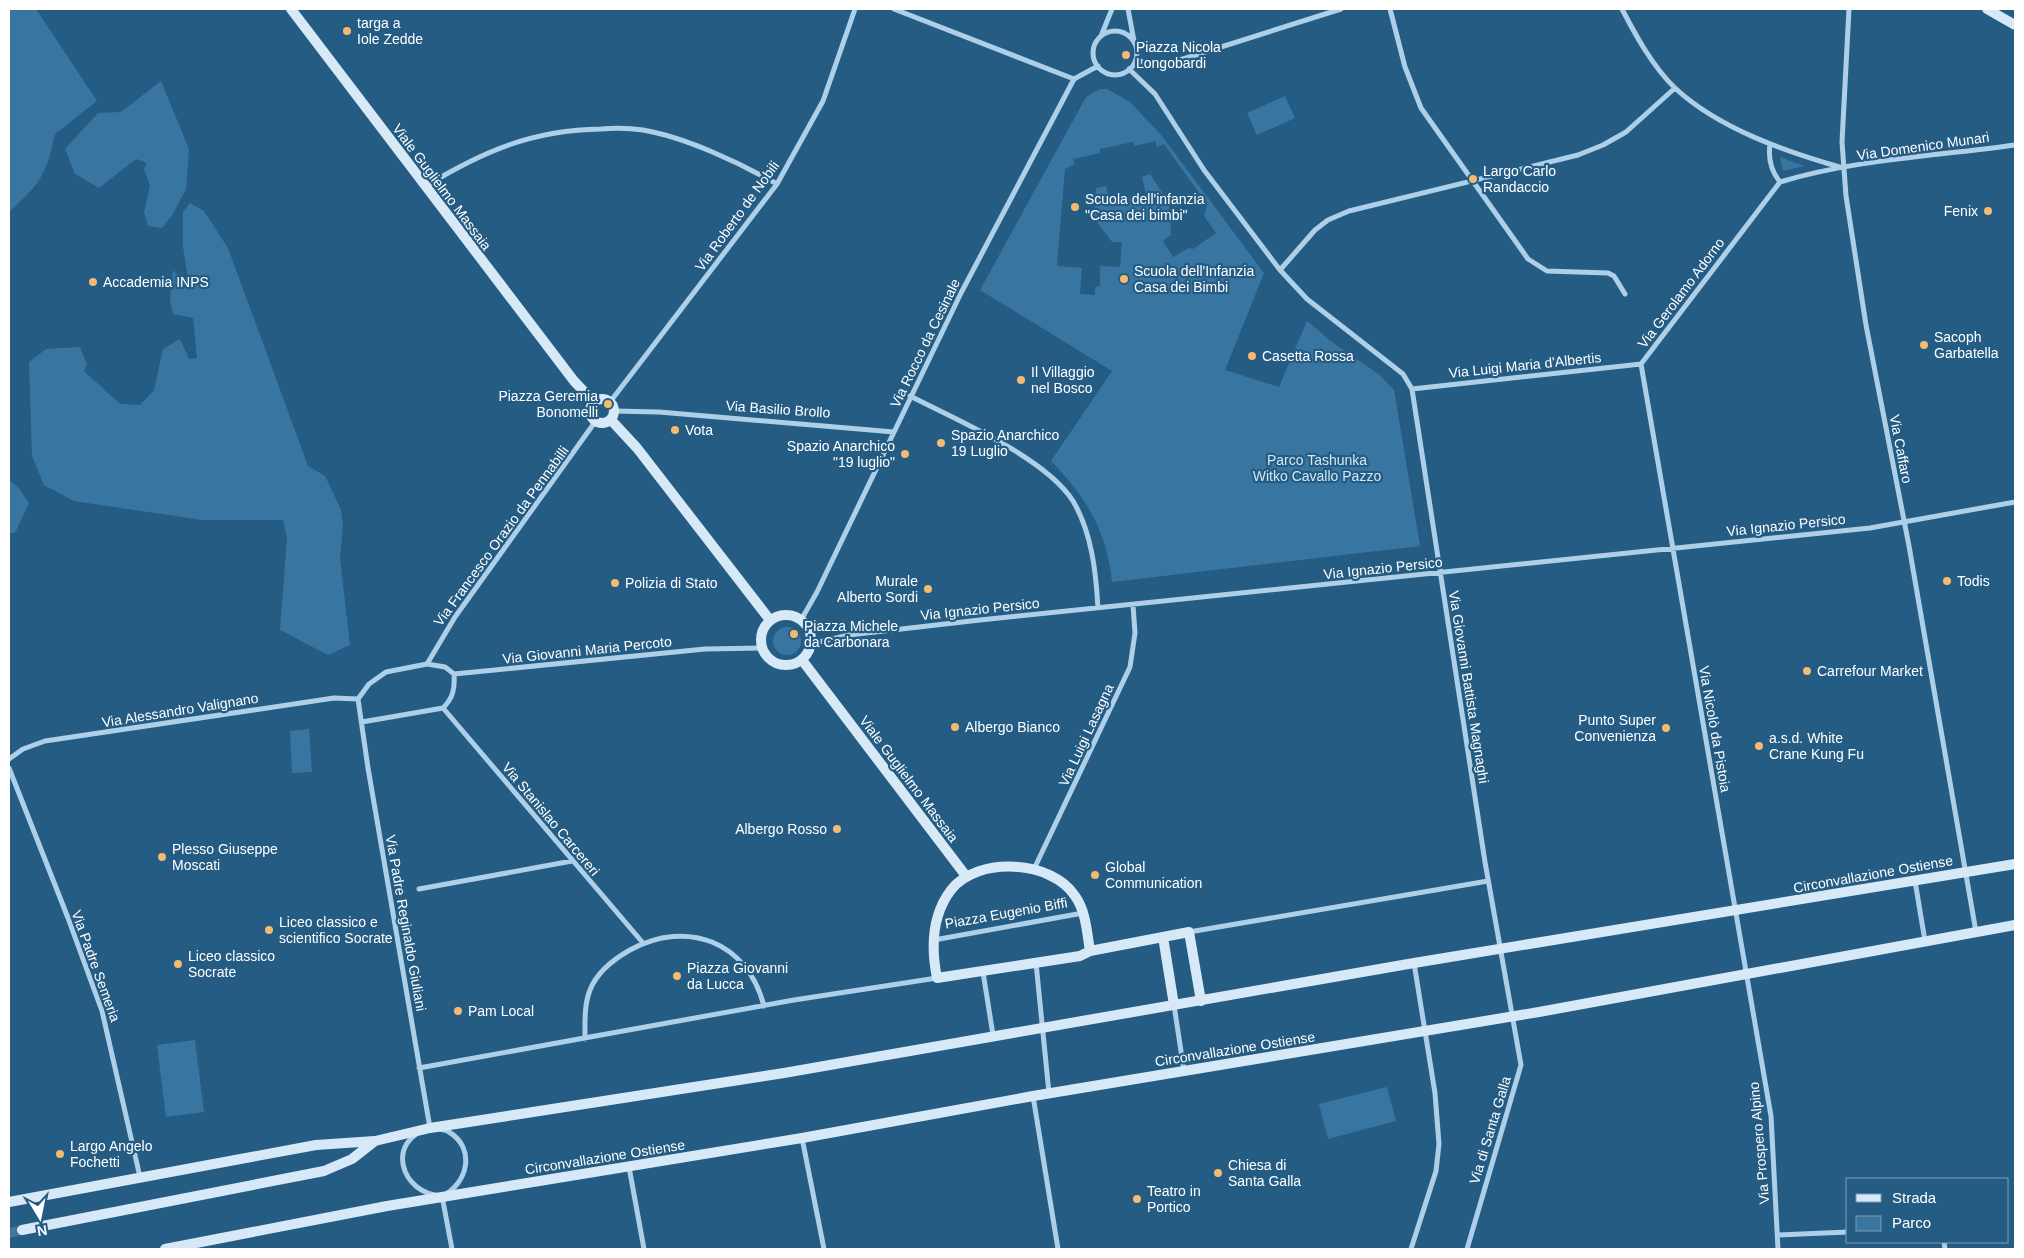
<svg xmlns="http://www.w3.org/2000/svg" width="2024" height="1258" font-family="Arial,sans-serif">
<style>
.green{fill:#3876a1;fill-rule:evenodd}
.lines{fill:none;stroke-linecap:round;stroke-linejoin:round}
.secondary-tunnel{stroke:#457496;stroke-width:10;stroke-dasharray:10 5;stroke-linecap:butt}
.street{stroke:#add0e8;stroke-width:5}
.secondary{stroke:#d7e9f7;stroke-width:10}
.poi-dot{fill:#f3ba70;stroke:#245c84;stroke-width:2}
.labels{text-anchor:middle;stroke-width:4.5;stroke-linejoin:round;paint-order:stroke}
.poi-label{font-size:14px;fill:#fff;stroke:#245c84;text-anchor:start}
.street-label{font-size:14px;fill:#fff;stroke:#245c84}
.park-label{font-size:14px;fill:#d1e7f6;stroke:#245c84}
</style>
<rect width="100%" height="100%" fill="#245c84"/>
<!-- green -->
<path class="green" d="M 9,9 L 36,9 L 97,101 L 55,134 C 46,176 40,184 9,212 Z
M 161,81 L 189,149 L 186,189 L 173,214 L 162,228 L 148,226 L 144,212 L 150,186 L 144,169 L 147,163 L 136,159 L 99,188 L 75,174 L 65,149 L 98,113 L 121,112 Z
M 1100,89 L 1107,89 L 1130,102 L 1162,136 L 1264,273 L 1225,370 L 1279,387 L 1307,321 L 1332,342 L 1380,375 L 1394,390 L 1420,546 L 1112,582 C 1107,531 1086,497 1051,461 L 1112,371 L 980,290 L 1086,97 ZM 1155,141 L 1157,147 L 1164,144 L 1207,204 L 1204,216 L 1216,233 L 1193,249 L 1189,248 L 1173,257 L 1163,241 L 1171,235 L 1169,203 L 1150,174 L 1142,177 L 1146,194 L 1110,202 L 1106,186 L 1096,188 L 1094,218 L 1112,242 L 1122,242 L 1120,267 L 1100,266 L 1100,286 L 1095,287 L 1095,295 L 1080,294 L 1082,268 L 1057,266 L 1065,169 L 1075,164 L 1073,159 L 1100,153 L 1100,149 L 1133,142 L 1135,146 Z
M 1285,96 L 1295,118 L 1257,135 L 1247,113 Z
M 1780,157 L 1805,166 L 1783,171 Z
M 190,203 L 204,211 L 228,248 L 308,466 L 325,476 L 341,510 L 343,526 L 340,558 L 350,645 L 328,655 L 280,630 L 287,538 L 283,520 L 202,520 L 74,501 L 44,485 L 32,456 L 29,362 L 46,349 L 80,347 L 87,365 L 84,371 L 120,404 L 140,405 L 154,390 L 163,349 L 180,339 L 189,359 L 197,358 L 193,318 L 173,314 L 170,299 L 173,270 L 189,286 L 183,246 L 183,212 Z
M 9,480 L 19,488 L 29,503 L 15,533 L 9,533 Z
M773 641a14 14 0 1 1 28 0a14 14 0 1 1-28 0Z
M 309,729 L 312,772 L 292,773 L 290,731 Z
M 195,1040 L 204,1112 L 166,1117 L 157,1045 Z
M 1387,1087 L 1396,1121 L 1328,1139 L 1319,1104 Z"/>
<g class="lines">
<!-- secondary-tunnel -->
<path class="secondary-tunnel" d="M 9,1233 L 22,1230"/>
<!-- street -->
<path class="street" d="M 894,9 L 1074,79
M 1128,9 L 1134,41
M 1390,9 L 1405,67 L 1421,108 L 1528,259 L 1547,271 L 1608,273 L 1614,276 L 1625,294
M 1622,9 C 1636,36 1653,67 1675,88 C 1719,129 1787,152 1843,168
M 1849,9 L 1842,142 L 1846,196 L 1866,325 L 1909,546 L 1976,932
M1093 53a22 22 0 1 1 44 0a22 22 0 1 1-44 0Z
M 1101,36 L 1112,9
M 1136,59 L 1149,65 L 1164,65 L 1341,9
M 1129,69 L 1155,94 L 1204,170 L 1280,270 L 1307,299 L 1403,374 L 1412,389 L 1485,862 L 1521,1065 L 1467,1249
M 1074,79 L 1098,66
M 1770,144 C 1768,158 1771,171 1780,182
M 1780,182 C 1855,159 1938,156 2015,145
M 426,186 C 483,151 533,130 601,129 C 615,128 629,128 643,130 C 685,137 740,163 777,184
M 1280,270 L 1315,230 L 1328,220 L 1349,211 L 1578,155 L 1603,145 L 1626,132 L 1675,88
M 1412,389 L 1641,364
M 910,396 C 957,420 1046,458 1073,501 C 1092,533 1096,573 1098,608
M 610,402 L 777,184 L 823,101 L 855,9
M 614,411 L 659,412 L 894,432
M 801,620 L 817,592 L 961,293 L 1074,79
M 811,644 L 849,635 L 980,620 L 1870,528 L 2015,502
M 427,664 L 455,617 L 595,422
M 454,674 L 705,649 L 762,648
M 443,708 L 643,943
M 362,722 L 443,708 C 453,698 455,689 454,674 L 445,667 L 427,664 L 386,672 L 369,684 L 358,699 L 368,768 L 430,1128
M 9,759 L 23,749 L 45,741 L 334,698 L 358,699
M 9,768 L 68,918 L 102,1011 L 140,1177
M 1034,869 L 1130,667 L 1135,633 L 1133,605
M 1915,881 L 1925,941
M 419,889 L 572,861
M 1189,932 L 1488,881
M 934,940 L 1083,913
M 1036,963 L 1049,1093
M 983,972 L 993,1035
M 1174,1005 L 1184,1071
M 585,1039 C 585,1022 584,1005 590,990 C 597,972 614,959 630,950 C 687,919 747,941 764,1006
M 419,1068 L 794,1000 L 937,978
M 1033,1096 L 1058,1249
M 430,1128 C 437,1129 444,1129 449,1132 C 476,1148 468,1184 442,1196 C 400,1194 385,1140 430,1128 Z
M 802,1138 L 824,1249
M 629,1167 L 644,1249
M 442,1196 L 452,1249
M 1778,1235 L 1848,1232
M 1944,1242 L 1945,1249
M 1411,1249 L 1436,1171 L 1439,1144 L 1435,1093 L 1414,963
M 1778,1249 L 1771,1116 L 1641,364 L 1780,182"/>
<!-- secondary -->
<path class="secondary" d="M 291,9 L 574,381 L 594,402
M 1987,9 L 2015,25
M590 411a12 12 0 1 1 24 0a12 12 0 1 1-24 0Z
M 611,420 L 637,448 L 770,620
M761 640a25 25 0 1 1 50 0a25 25 0 1 1-50 0Z
M 802,660 L 966,876
M 1163,937 L 1174,1005
M 1090,951 C 1087,933 1086,911 1075,896 C 1052,860 977,856 951,890 C 932,915 931,948 937,978 L 1080,956 L 1090,951 L 1189,932 L 1201,1001
M 9,1202 L 316,1145 L 375,1141 L 430,1128 L 784,1073 L 1414,963 L 2015,864
M 22,1230 L 324,1171 L 352,1159 L 375,1141
M 165,1249 L 387,1206 L 802,1138 L 1033,1096 L 1539,1012 L 2015,925"/>
</g>
<!-- markers -->
<g class="poi-dot">
<circle cx="347" cy="31" r="5"/>
<circle cx="1126" cy="55" r="5"/>
<circle cx="1473" cy="179" r="5"/>
<circle cx="1075" cy="207" r="5"/>
<circle cx="1988" cy="211" r="5"/>
<circle cx="1124" cy="279" r="5"/>
<circle cx="93" cy="282" r="5"/>
<circle cx="1924" cy="345" r="5"/>
<circle cx="1252" cy="356" r="5"/>
<circle cx="1021" cy="380" r="5"/>
<circle cx="608" cy="404" r="5"/>
<circle cx="675" cy="430" r="5"/>
<circle cx="941" cy="443" r="5"/>
<circle cx="905" cy="454" r="5"/>
<circle cx="1947" cy="581" r="5"/>
<circle cx="615" cy="583" r="5"/>
<circle cx="928" cy="589" r="5"/>
<circle cx="794" cy="634" r="5"/>
<circle cx="1807" cy="671" r="5"/>
<circle cx="955" cy="727" r="5"/>
<circle cx="1666" cy="728" r="5"/>
<circle cx="1759" cy="746" r="5"/>
<circle cx="837" cy="829" r="5"/>
<circle cx="162" cy="857" r="5"/>
<circle cx="1095" cy="875" r="5"/>
<circle cx="269" cy="930" r="5"/>
<circle cx="178" cy="964" r="5"/>
<circle cx="677" cy="976" r="5"/>
<circle cx="458" cy="1011" r="5"/>
<circle cx="60" cy="1154" r="5"/>
<circle cx="1218" cy="1173" r="5"/>
<circle cx="1137" cy="1199" r="5"/>
</g>
<g class="labels">
<!-- poi labels -->
<g class="poi-label">
<text x="357" y="28">targa a<tspan x="357" dy="16">Iole Zedde</tspan></text>
<text x="1136" y="52">Piazza Nicola<tspan x="1136" dy="16">Longobardi</tspan></text>
<text x="1483" y="176">Largo Carlo<tspan x="1483" dy="16">Randaccio</tspan></text>
<text x="1085" y="204">Scuola dell'infanzia<tspan x="1085" dy="16">"Casa dei bimbi"</tspan></text>
<text x="1978" y="216" text-anchor="end">Fenix</text>
<text x="1134" y="276">Scuola dell'Infanzia<tspan x="1134" dy="16">Casa dei Bimbi</tspan></text>
<text x="103" y="287">Accademia INPS</text>
<text x="1934" y="342">Sacoph<tspan x="1934" dy="16">Garbatella</tspan></text>
<text x="1262" y="361">Casetta Rossa</text>
<text x="1031" y="377">Il Villaggio<tspan x="1031" dy="16">nel Bosco</tspan></text>
<text x="598" y="401" text-anchor="end">Piazza Geremia<tspan x="598" dy="16">Bonomelli</tspan></text>
<text x="685" y="435">Vota</text>
<text x="951" y="440">Spazio Anarchico<tspan x="951" dy="16">19 Luglio</tspan></text>
<text x="895" y="451" text-anchor="end">Spazio Anarchico<tspan x="895" dy="16">"19 luglio"</tspan></text>
<text x="918" y="586" text-anchor="end">Murale<tspan x="918" dy="16">Alberto Sordi</tspan></text>
<text x="1957" y="586">Todis</text>
<text x="625" y="588">Polizia di Stato</text>
<text x="804" y="631">Piazza Michele<tspan x="804" dy="16">da Carbonara</tspan></text>
<text x="1817" y="676">Carrefour Market</text>
<text x="1656" y="725" text-anchor="end">Punto Super<tspan x="1656" dy="16">Convenienza</tspan></text>
<text x="965" y="732">Albergo Bianco</text>
<text x="1769" y="743">a.s.d. White<tspan x="1769" dy="16">Crane Kung Fu</tspan></text>
<text x="827" y="834" text-anchor="end">Albergo Rosso</text>
<text x="172" y="854">Plesso Giuseppe<tspan x="172" dy="16">Moscati</tspan></text>
<text x="1105" y="872">Global<tspan x="1105" dy="16">Communication</tspan></text>
<text x="279" y="927">Liceo classico e<tspan x="279" dy="16">scientifico Socrate</tspan></text>
<text x="188" y="961">Liceo classico<tspan x="188" dy="16">Socrate</tspan></text>
<text x="687" y="973">Piazza Giovanni<tspan x="687" dy="16">da Lucca</tspan></text>
<text x="468" y="1016">Pam Local</text>
<text x="70" y="1151">Largo Angelo<tspan x="70" dy="16">Fochetti</tspan></text>
<text x="1228" y="1170">Chiesa di<tspan x="1228" dy="16">Santa Galla</tspan></text>
<text x="1147" y="1196">Teatro in<tspan x="1147" dy="16">Portico</tspan></text>
</g>
<!-- street labels -->
<g class="street-label">
<text transform="translate(1923 146) rotate(-8)" y="5">Via Domenico Munari</text>
<text transform="translate(442 187) rotate(53)" y="5">Viale Guglielmo Massaia</text>
<text transform="translate(737 216) rotate(-54)" y="5">Via Roberto de Nobili</text>
<text transform="translate(1681 293) rotate(-53)" y="5">Via Gerolamo Adorno</text>
<text transform="translate(925 343) rotate(-64)" y="5">Via Rocco da Cesinale</text>
<text transform="translate(1525 365) rotate(-6)" y="5">Via Luigi Maria d'Albertis</text>
<text transform="translate(778 409) rotate(4)" y="5">Via Basilio Brollo</text>
<text transform="translate(1901 449) rotate(79)" y="5">Via Caffaro</text>
<text transform="translate(1786 525) rotate(-6)" y="5">Via Ignazio Persico</text>
<text transform="translate(501 536) rotate(-54)" y="5">Via Francesco Orazio da Pennabilli</text>
<text transform="translate(1383 568) rotate(-6)" y="5">Via Ignazio Persico</text>
<text transform="translate(980 609) rotate(-6)" y="5">Via Ignazio Persico</text>
<text transform="translate(587 650) rotate(-6)" y="5">Via Giovanni Maria Percoto</text>
<text transform="translate(1469 687) rotate(81)" y="5">Via Giovanni Battista Magnaghi</text>
<text transform="translate(180 710) rotate(-9)" y="5">Via Alessandro Valignano</text>
<text transform="translate(1715 729) rotate(80)" y="5">Via Nicolò da Pistoia</text>
<text transform="translate(1086 735) rotate(-65)" y="5">Via Luigi Lasagna</text>
<text transform="translate(909 779) rotate(53)" y="5">Viale Guglielmo Massaia</text>
<text transform="translate(551 819) rotate(50)" y="5">Via Stanislao Carcereri</text>
<text transform="translate(1873 874) rotate(-10)" y="5">Circonvallazione Ostiense</text>
<text transform="translate(1006 913) rotate(-10)" y="5">Piazza Eugenio Biffi</text>
<text transform="translate(406 923) rotate(80)" y="5">Via Padre Reginaldo Giuliani</text>
<text transform="translate(96 966) rotate(70)" y="5">Via Padre Semeria</text>
<text transform="translate(1235 1049) rotate(-9)" y="5">Circonvallazione Ostiense</text>
<text transform="translate(1490 1130) rotate(-73)" y="5">Via di Santa Galla</text>
<text transform="translate(1759 1143) rotate(-95)" y="5">Via Prospero Alpino</text>
<text transform="translate(605 1157) rotate(-9)" y="5">Circonvallazione Ostiense</text>
</g>
<!-- park labels -->
<g class="park-label">
<text x="1317" y="465">Parco Tashunka<tspan x="1317" dy="16">Witko Cavallo Pazzo</tspan></text>
</g>
</g>
<!-- border -->
<rect width="2024" height="1258" fill="none" stroke="#ffffff" stroke-width="20"/>
<!-- legend -->
<rect x="1846" y="1178" width="162" height="65" fill="#245c84" stroke="#7c9db5"/>
<rect x="1856" y="1194" width="25" height="8" fill="#d7e9f7" stroke="#7c9db5"/>
<text x="1892" y="1203" font-size="15" fill="#ffffff">Strada</text>
<rect x="1856" y="1216" width="25" height="15" fill="#3876a1" stroke="#7c9db5"/>
<text x="1892" y="1228" font-size="15" fill="#ffffff">Parco</text>
<!-- north arrow -->
<g transform="translate(40 1218) rotate(170)" stroke="#245c84" stroke-width="4" paint-order="stroke">
<path d="M0-4L9 19L0 12L-9 19Z" fill="#ffffff"/>
<text y="-8" font-size="14" font-weight="bold" text-anchor="middle" fill="#ffffff">N</text>
</g>
</svg>
